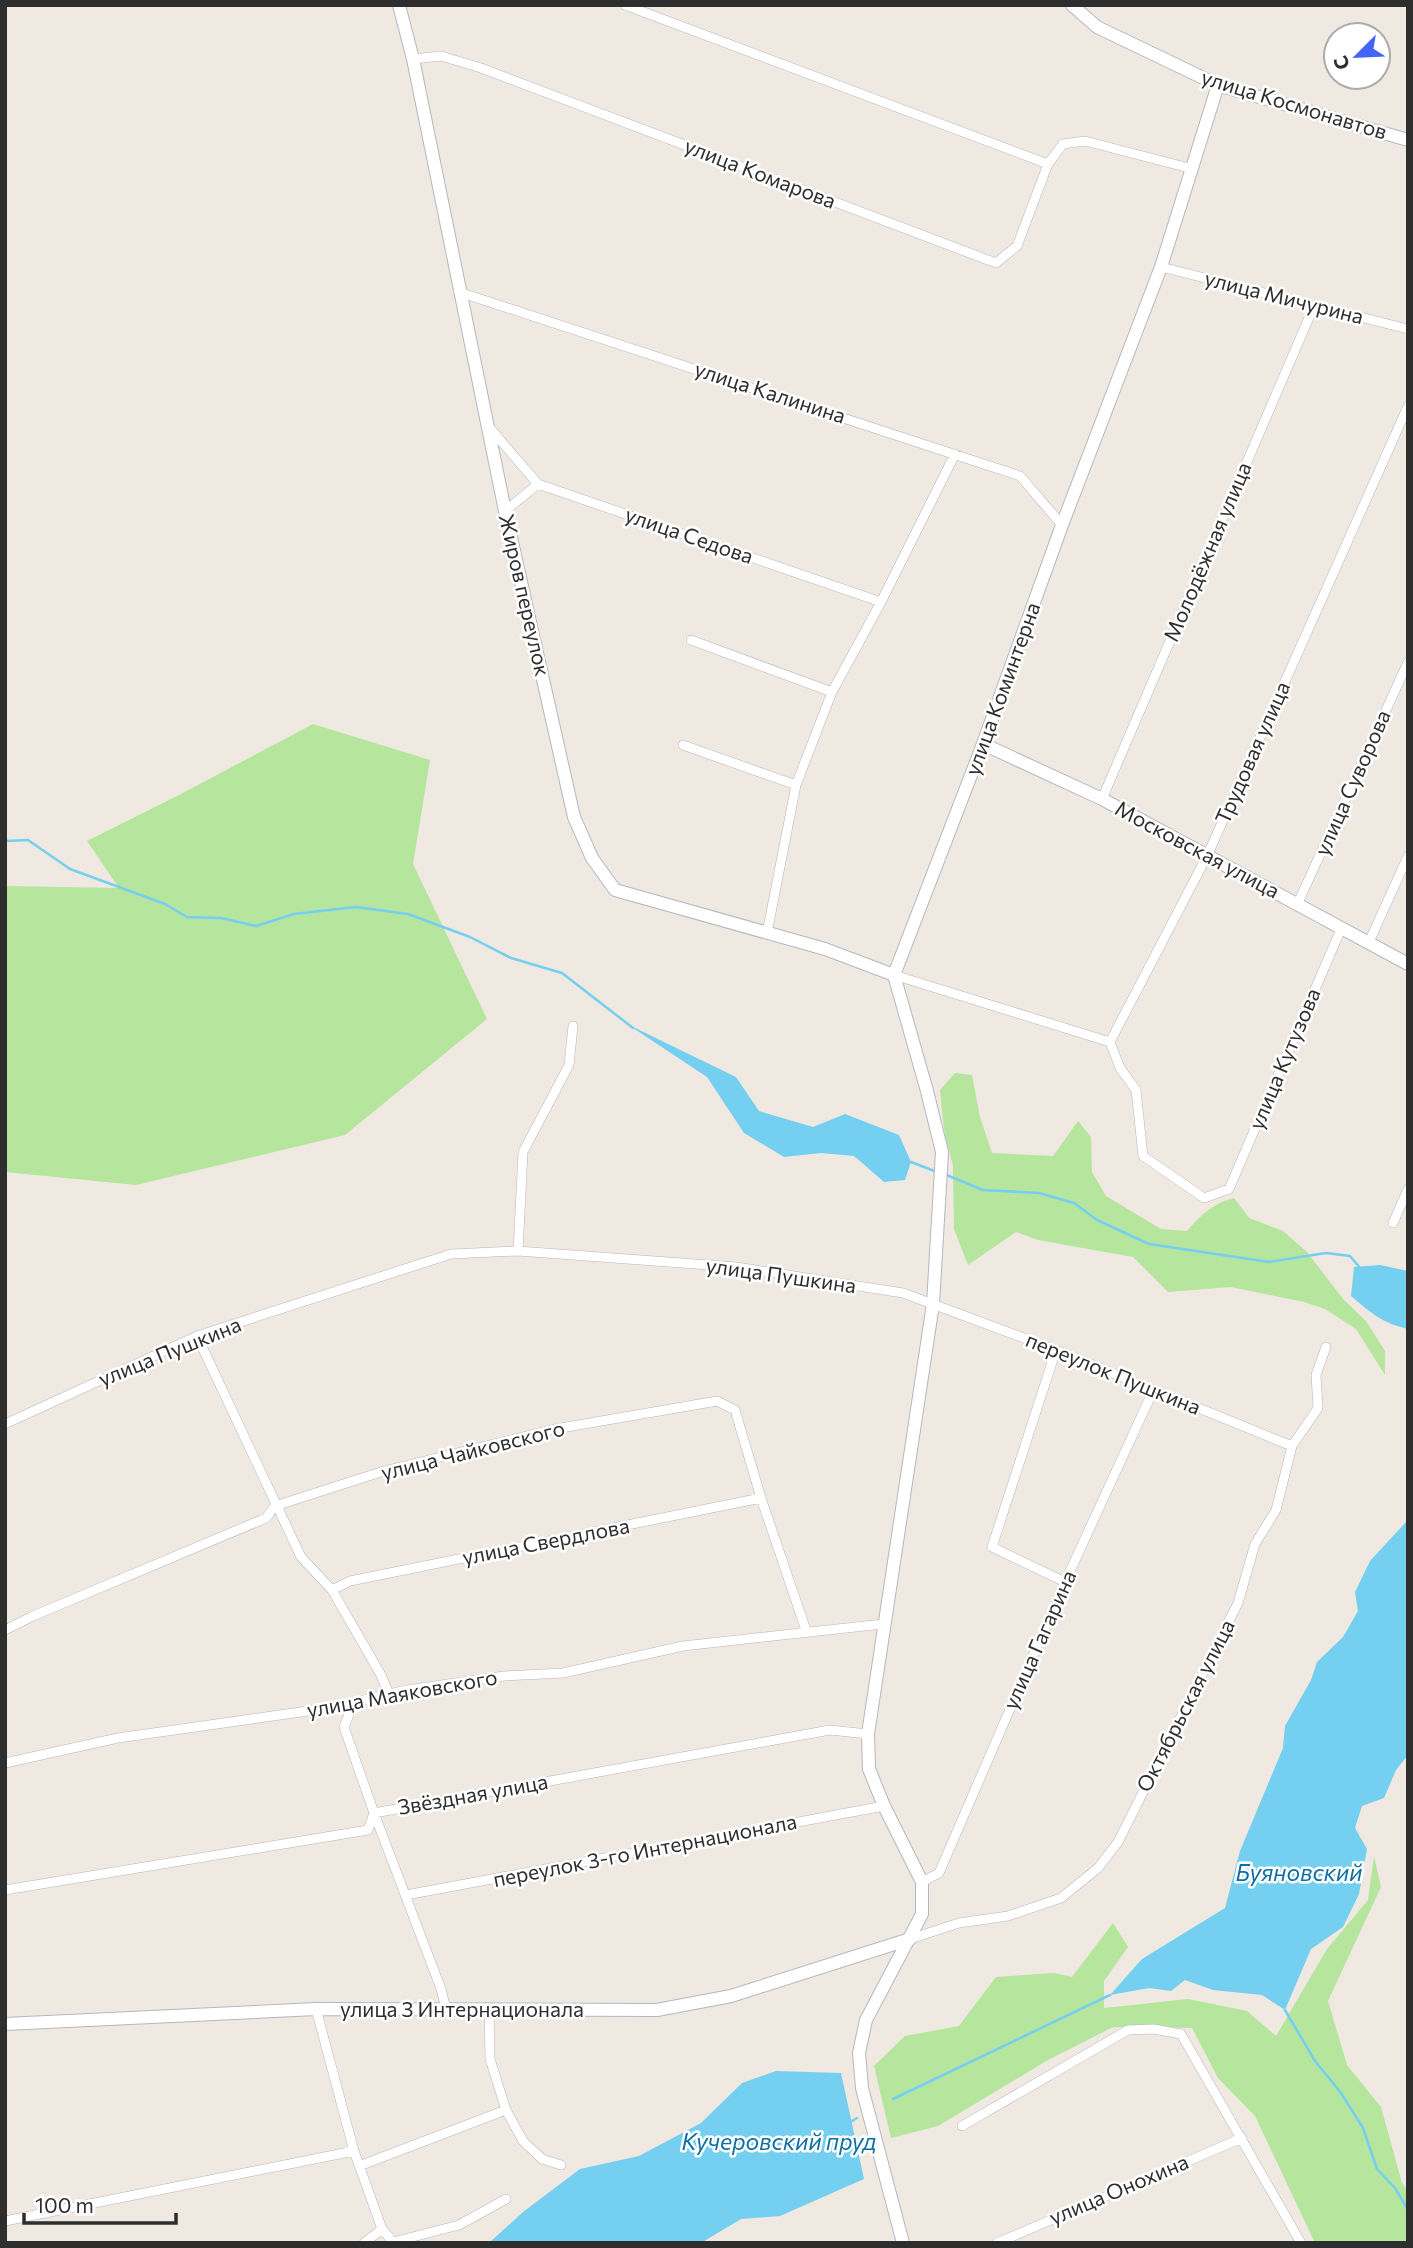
<svg xmlns="http://www.w3.org/2000/svg" width="1413" height="2248" font-family="Commissioner,sans-serif">
<style>
.green{fill:#b6e59e}
.water{fill:#75cff0}
.lines{fill:none;stroke-linecap:round;stroke-linejoin:round}
.stream{stroke:#75cff0;stroke-width:2.5}
.street-casing{stroke:#b4b7c1;stroke-width:10}
.secondary-casing{stroke:#b4b7c1;stroke-width:14}
.street{stroke:#fff;stroke-width:9}
.secondary{stroke:#fff;stroke-width:12}
.labels{text-anchor:middle;stroke-width:5;stroke-linejoin:round;paint-order:stroke}
.street-label{font-size:21px;fill:#2e2e2e;stroke:#fff}
.water-label{font-size:23px;font-style:italic;fill:#0d6fa3;stroke:#fff}
</style>
<rect width="100%" height="100%" fill="#efe9e1"/>
<!-- green -->
<path class="green" d="M 313,724 L 430,760 L 413,864 L 487,1019 L 345,1135 L 136,1185 L 5,1172 L 5,886 L 119,888 L 87,841 L 179,795 Z
M 955,1073 L 972,1075 L 980,1117 L 992,1153 L 1053,1156 L 1078,1121 L 1091,1137 L 1092,1172 L 1106,1196 L 1161,1229 L 1187,1231 C 1201,1215 1213,1203 1234,1198 L 1249,1218 L 1283,1231 L 1307,1252 L 1343,1299 L 1366,1321 L 1385,1351 L 1385,1375 L 1356,1329 L 1325,1309 L 1304,1302 L 1231,1287 L 1168,1292 L 1133,1257 L 1038,1240 L 1016,1232 L 968,1265 L 954,1229 L 953,1166 L 944,1130 L 940,1090 Z
M 1374,1856 L 1381,1887 L 1328,2001 L 1347,2065 L 1381,2107 L 1402,2183 L 1408,2191 L 1408,2243 L 1315,2243 L 1255,2116 L 1218,2078 L 1192,2028 L 1113,2027 L 1048,2060 L 938,2126 L 891,2138 L 874,2066 L 905,2036 L 959,2026 L 996,1977 L 1054,1973 L 1072,1977 L 1113,1923 L 1128,1947 L 1104,1981 L 1104,2008 L 1188,1999 L 1247,2011 L 1276,2036 L 1327,1949 L 1368,1900 Z"/>
<!-- water -->
<path class="water" d="M 627,1024 L 736,1077 L 759,1111 L 813,1127 L 845,1114 L 899,1135 L 911,1162 L 905,1180 L 884,1182 L 854,1156 L 821,1153 L 784,1157 L 744,1133 L 707,1077 Z
M 1380,1265 L 1408,1271 L 1408,1329 C 1382,1323 1371,1313 1351,1296 L 1354,1267 Z
M 1408,1494 L 1408,1755 L 1396,1770 L 1384,1798 L 1362,1806 L 1355,1828 L 1367,1849 L 1359,1894 L 1343,1927 L 1311,1949 L 1285,2010 L 1262,1995 L 1213,1990 L 1185,1980 L 1171,1991 L 1149,1988 L 1110,1995 L 1142,1959 L 1225,1908 L 1240,1851 L 1283,1748 L 1285,1726 L 1311,1680 L 1317,1662 L 1343,1637 L 1358,1611 L 1355,1592 L 1370,1561 L 1406,1522 Z
M 776,2071 L 841,2073 L 864,2179 L 780,2216 L 741,2219 L 701,2243 L 489,2243 L 523,2212 L 580,2169 L 639,2156 L 701,2123 L 742,2083 Z"/>
<g class="lines">
<!-- stream -->
<path class="stream" d="M 5,841 L 28,840 L 70,869 L 165,904 L 187,917 L 221,918 L 256,926 L 294,914 L 356,907 L 408,914 L 470,937 L 511,958 L 562,973 L 633,1028
M 911,1162 L 937,1172
M 944,1174 L 983,1190 L 1039,1193 L 1074,1203 L 1097,1220 L 1149,1244 L 1269,1262 L 1326,1253 L 1350,1256 L 1361,1269
M 1285,2010 L 1315,2061 L 1341,2093 L 1363,2128 L 1377,2169 L 1395,2188 L 1408,2210
M 893,2099 L 1110,1995
M 852,2121 L 857,2118"/>
<defs>
<path id="street" d="M 625,5 L 1048,164
M 413,59 L 441,56 L 481,68 L 996,263 L 1017,246 L 1048,164 L 1063,144 L 1085,141 L 1193,169
M 1161,267 L 1408,329
M 459,292 L 1020,476 L 1062,525
M 489,427 L 538,484
M 505,511 L 538,484 L 881,602
M 691,640 L 832,692
M 683,745 L 796,785
M 1102,799 L 1314,306
M 1297,905 L 1408,662
M 767,933 L 796,785 L 832,692 L 881,602 L 955,454
M 1369,942 L 1408,856
M 894,975 L 1110,1042
M 1110,1042 L 1208,854 L 1408,406
M 1110,1042 L 1120,1068 L 1136,1090 L 1143,1156 L 1204,1198 L 1229,1189 L 1341,929
M 1393,1223 L 1408,1189
M 518,1251 L 523,1152 L 569,1065 L 573,1026
M 197,1336 L 301,1557 L 332,1590 L 381,1675 L 389,1694
M 1056,1350 L 992,1547 L 1065,1582
M 5,1424 L 197,1336 L 451,1254 L 518,1251 L 736,1267 L 903,1293 L 1056,1350 L 1292,1446
M 332,1590 L 350,1581 L 761,1498
M 5,1630 L 33,1616 L 266,1518 L 275,1506 L 384,1471 L 555,1429 L 717,1401 L 735,1410 L 761,1498 L 807,1633
M 354,1702 L 344,1727 L 374,1813 L 441,1989 L 446,2009
M 5,1763 L 118,1738 L 329,1708 L 407,1690 L 504,1676 L 563,1673 L 683,1646 L 883,1624
M 922,1882 L 939,1873 L 1065,1582 L 1153,1391
M 5,1890 L 368,1830 L 374,1813 L 830,1730 L 868,1734
M 406,1895 L 884,1806
M 910,1939 L 959,1923 L 1008,1916 L 1061,1898 L 1098,1868 L 1118,1842 L 1238,1603 L 1255,1544 L 1276,1510 L 1292,1446 L 1318,1408 L 1316,1375 L 1326,1347
M 316,2009 L 354,2151 L 382,2229
M 489,2010 L 490,2059 L 506,2110 L 523,2141 L 542,2159 L 561,2165
M 962,2126 L 1128,2030 L 1154,2029 L 1181,2034 L 1301,2243
M 359,2166 L 506,2110
M 5,2221 L 354,2151
M 364,2243 L 382,2229 L 393,2242 L 459,2225 L 506,2199
M 997,2243 L 1242,2138"/>
<path id="secondary" d="M 399,5 L 413,59 L 505,511 L 574,817 L 592,858 L 615,890 L 825,949 L 894,975
M 1072,5 L 1097,27 L 1218,85 L 1408,140
M 983,744 L 1102,799 L 1408,964
M 5,2024 L 316,2009 L 657,2010 L 731,1996 L 910,1939
M 903,2243 L 862,2088 L 859,2053 L 866,2020 L 922,1914 L 922,1882 L 884,1806 L 869,1769 L 868,1734 L 933,1304 L 942,1152 L 927,1091 L 894,975 L 983,744 L 1062,525 L 1161,267 L 1218,85"/>
</defs>
<!-- street casing -->
<use href="#street" class="street-casing"/>
<!-- secondary casing -->
<use href="#secondary" class="secondary-casing"/>
<!-- street -->
<use href="#street" class="street"/>
<!-- secondary -->
<use href="#secondary" class="secondary"/>
</g>
<g class="labels">
<!-- street labels -->
<g class="street-label">
<text transform="translate(1294 105) rotate(17)" y="7">улица Космонавтов</text>
<text transform="translate(760 174) rotate(21)" y="7">улица Комарова</text>
<text transform="translate(1284 298) rotate(14)" y="7">улица Мичурина</text>
<text transform="translate(770 393) rotate(18)" y="7">улица Калинина</text>
<text transform="translate(689 536) rotate(19)" y="7">улица Седова</text>
<text transform="translate(1208 552) rotate(-67)" y="7">Молодёжная улица</text>
<text transform="translate(524 595) rotate(77)" y="7">Жиров переулок</text>
<text transform="translate(1003 689) rotate(-70)" y="7">улица Коминтерна</text>
<text transform="translate(1253 753) rotate(-66)" y="7">Трудовая улица</text>
<text transform="translate(1353 783) rotate(-66)" y="7">улица Суворова</text>
<text transform="translate(1197 850) rotate(28)" y="7">Московская улица</text>
<text transform="translate(1285 1059) rotate(-67)" y="7">улица Кутузова</text>
<text transform="translate(781 1276) rotate(8)" y="7">улица Пушкина</text>
<text transform="translate(170 1352) rotate(-22)" y="7">улица Пушкина</text>
<text transform="translate(1113 1374) rotate(22)" y="7">переулок Пушкина</text>
<text transform="translate(473 1451) rotate(-14)" y="7">улица Чайковского</text>
<text transform="translate(546 1542) rotate(-11)" y="7">улица Свердлова</text>
<text transform="translate(1040 1640) rotate(-66)" y="7">улица Гагарина</text>
<text transform="translate(402 1694) rotate(-10)" y="7">улица Маяковского</text>
<text transform="translate(1186 1706) rotate(-63)" y="7">Октябрьская улица</text>
<text transform="translate(473 1795) rotate(-10)" y="7">Звёздная улица</text>
<text transform="translate(645 1851) rotate(-11)" y="7">переулок 3-го Интернационала</text>
<text x="462" y="2017">улица 3 Интернационала</text>
<text transform="translate(1119 2190) rotate(-23)" y="7">улица Онохина</text>
</g>
<!-- water labels -->
<g class="water-label">
<text x="1299" y="1881">Буяновский</text>
<text x="779" y="2150">Кучеровский пруд</text>
</g>
</g>
<!-- border -->
<rect width="1413" height="2248" fill="none" stroke="#2e2e2e" stroke-width="14"/>
<!-- north arrow -->
<g transform="translate(1357 56) rotate(246)"><circle r="33" fill="#ffffff" stroke="#ababab" stroke-width="2"/>
<path d="M0-5L12 26L0 18L-12 26Z" fill="#4264fb"/>
<text y="-10" font-size="19" font-weight="bold" text-anchor="middle" fill="#2e2e2e">С</text>
</g>
<!-- scale -->
<path d="M24 2213v10h152v-10" fill="none" stroke="#2e2e2e" stroke-width="3.5"/>
<text x="35" y="2213" font-size="21" fill="#2e2e2e" stroke="#ffffff" stroke-width="5" paint-order="stroke">100 m</text>
</svg>
